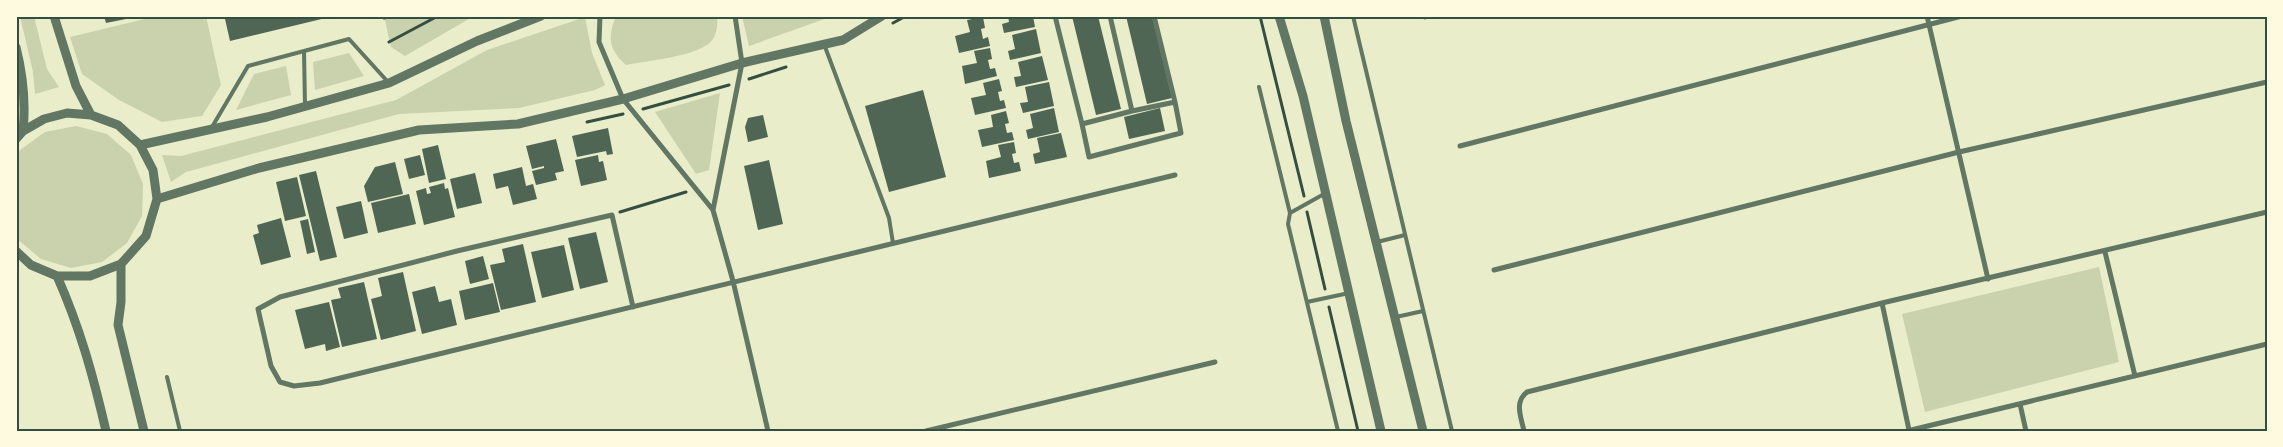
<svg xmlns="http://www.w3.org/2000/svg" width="2283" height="447" font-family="Helvetica,sans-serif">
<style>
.green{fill:#cad2ad}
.building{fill:#4f6655}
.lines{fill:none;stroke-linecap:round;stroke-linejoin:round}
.path{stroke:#344e41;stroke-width:3}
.service{stroke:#617663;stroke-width:4}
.minor{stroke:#617663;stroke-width:5}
.tertiary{stroke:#617663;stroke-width:9}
.neatline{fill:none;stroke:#344e41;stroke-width:2}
</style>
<rect width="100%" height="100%" fill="#e9edc9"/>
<!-- green -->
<path class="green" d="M 20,16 L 34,16 L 47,69 L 59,87 L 35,94 L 33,72 Z
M 149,16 L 206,16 L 221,85 L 202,116 L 162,122 L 119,100 L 82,74 L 70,37 L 149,18 Z
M 384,16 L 474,16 L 405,56 L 391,47 Z
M 616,16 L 717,16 C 718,23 717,33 713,39 C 703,56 645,61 626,65 C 609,50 607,38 616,16 Z
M 742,16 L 833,16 L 749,46 Z
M 585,17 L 592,53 L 605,85 L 595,90 L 519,108 L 399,114 L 186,172 L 171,182 L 162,155 L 181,156 L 396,100 L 487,50 Z
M 349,53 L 364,76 L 315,90 L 313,62 Z
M 286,66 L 291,95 L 236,110 L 254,74 Z
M 720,93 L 709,170 L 696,174 L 655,112 Z
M 76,126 L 107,134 L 131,155 L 143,184 L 142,216 L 127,243 L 102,262 L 71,268 L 41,259 L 17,239 L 16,158 L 20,150 L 45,132 Z
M 2099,267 L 2119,362 L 1925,412 L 1902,314 Z"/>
<!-- building -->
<path class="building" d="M 104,16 L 136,16 L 136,17 L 106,23 Z
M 237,16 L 330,16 L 330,17 L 230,41 L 225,19 Z
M 1008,16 L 1033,16 L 1035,27 L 1004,33 L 1002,24 L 1009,22 Z
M 1072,16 L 1098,16 L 1121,109 L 1096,115 Z
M 1126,16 L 1152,16 L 1172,98 L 1147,104 Z
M 983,17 L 985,28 L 981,29 L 983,39 L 988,37 L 990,46 L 959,53 L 955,36 L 970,32 L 967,20 Z
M 1036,29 L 1041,53 L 1010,60 L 1008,51 L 1015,49 L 1012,35 Z
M 990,48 L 992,59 L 988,60 L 990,69 L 995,68 L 997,76 L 965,84 L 962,66 L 977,63 L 974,51 Z
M 1042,56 L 1048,80 L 1016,87 L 1014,77 L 1021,76 L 1018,62 Z
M 999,79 L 1002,91 L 998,92 L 1000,101 L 1004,100 L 1006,108 L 975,115 L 971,98 L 986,95 L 983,83 Z
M 1049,82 L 1054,106 L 1023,113 L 1020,103 L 1028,102 L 1025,87 Z
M 923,90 L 946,177 L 889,192 L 865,106 Z
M 1054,108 L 1059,132 L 1028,139 L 1026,130 L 1033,128 L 1030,114 Z
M 1160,108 L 1165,131 L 1129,139 L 1124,117 Z
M 1006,111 L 1009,123 L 1005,124 L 1007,133 L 1012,132 L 1014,140 L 982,147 L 978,130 L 993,127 L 991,115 Z
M 763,115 L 768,137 L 748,142 L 745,127 L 748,118 Z
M 608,128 L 613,154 L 607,155 L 606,151 L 577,157 L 572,136 Z
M 1061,133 L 1067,157 L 1035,164 L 1033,154 L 1040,152 L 1037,138 Z
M 556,139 L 564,171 L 555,173 L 557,180 L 536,185 L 532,171 L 544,168 L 544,166 L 532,169 L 526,146 Z
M 1014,142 L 1016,153 L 1012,154 L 1014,163 L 1019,162 L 1021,171 L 989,178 L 986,161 L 1001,157 L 998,145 Z
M 438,145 L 446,179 L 429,183 L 422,149 Z
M 420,155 L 425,175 L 409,179 L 404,159 Z
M 598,155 L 599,162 L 603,161 L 607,180 L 581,186 L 575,160 Z
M 769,160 L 783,224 L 758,230 L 744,166 Z
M 395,162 L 403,194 L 368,202 L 364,186 L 375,167 Z
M 522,167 L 526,186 L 533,184 L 537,199 L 513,205 L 508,186 L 496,189 L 493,174 Z
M 316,171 L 337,257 L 320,261 L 299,175 Z
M 475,173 L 482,203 L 457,209 L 450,179 Z
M 297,177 L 306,216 L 285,221 L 276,182 Z
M 444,183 L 445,189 L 448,188 L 455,217 L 424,225 L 416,191 L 426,188 L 427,194 L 431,193 L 429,187 Z
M 409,194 L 416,224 L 378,233 L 371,203 Z
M 361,201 L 368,233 L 344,239 L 336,207 Z
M 281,218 L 291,257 L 261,265 L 253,235 L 259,233 L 257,225 Z
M 308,219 L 315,252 L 307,254 L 300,221 Z
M 596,232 L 608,282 L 580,289 L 568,238 Z
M 523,244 L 536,302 L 501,310 L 490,265 L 505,262 L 502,249 Z
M 564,245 L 574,290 L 542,298 L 531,252 Z
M 483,256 L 489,279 L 470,284 L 465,261 Z
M 403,272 L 416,331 L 381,340 L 371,299 L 382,296 L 378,278 Z
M 364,282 L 377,339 L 342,347 L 331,300 L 341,298 L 338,288 Z
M 493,283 L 500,312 L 465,320 L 459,291 Z
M 435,286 L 439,302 L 451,299 L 457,325 L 422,334 L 412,292 Z
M 329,302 L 340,347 L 326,351 L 325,344 L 305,349 L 295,310 Z"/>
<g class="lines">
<!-- path -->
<path class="path" d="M 1260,16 L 1304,196
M 384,18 L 394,16
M 893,23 L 906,16
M 389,42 L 438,16
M 749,79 L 786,67
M 643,109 L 729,85
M 587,122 L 623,114
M 620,212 L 686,192
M 1307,212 L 1325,289
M 1329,307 L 1358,431"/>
<!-- service -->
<path class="service" d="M 1353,16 L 1452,431
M 824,44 L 889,218 L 893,243
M 304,51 L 305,106
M 1259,87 L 1290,213
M 212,127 L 248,66 L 349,39 L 388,82
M 1324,194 L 1290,213 L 1288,224 L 1338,431
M 1377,242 L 1405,235
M 1307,302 L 1349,293
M 1396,317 L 1423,311
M 167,377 L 180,431"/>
<!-- minor -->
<path class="minor" d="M 600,16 L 599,42 L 623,99 L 713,210 L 733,281 L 768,431
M 1055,16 L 1082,124 L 1132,111 L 1110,16
M 1927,16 L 1988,279
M 1425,17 L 1428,16
M 1132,111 L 1175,102 L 1154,16
M 1082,124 L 1089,157 L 1181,133 L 1175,102
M 1460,146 L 1962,16
M 713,210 L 742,63 L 735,16
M 2105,252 L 2135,376
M 1494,270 L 1959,152 L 2267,82
M 1882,303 L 1909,430
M 633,307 L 612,215 L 457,251 L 280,297 L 258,309 L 271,366 L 280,382 L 294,386 L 320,383 C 605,314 890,243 1175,175
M 2020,404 L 2026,431
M 926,431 L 1215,362
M 1524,431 C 1521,417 1514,402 1527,392 L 1882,303 L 2267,212
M 1907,431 L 2267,344"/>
<!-- tertiary -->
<path class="tertiary" d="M 54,16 L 76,86 L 91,115
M 1279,16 L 1303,96 L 1381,431
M 1324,16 L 1346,121 L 1423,431
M 16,47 C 23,75 26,102 23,131
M 16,139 L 23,131 L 44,119 L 67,113 L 91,115 L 118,125 L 140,145 L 153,170 L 157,199 L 146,236 L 121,264 L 90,276 L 57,276 L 31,265 L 16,251
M 140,145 L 267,117 L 389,83 L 477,41 L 541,16
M 157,199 L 259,168 L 419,130 L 518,124 L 623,99 L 742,63 L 843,40 L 882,16
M 121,264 L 121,302 L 118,325 L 144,431
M 57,276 C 80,328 93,375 106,431"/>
</g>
<!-- border -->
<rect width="2283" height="447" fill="none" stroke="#fefae0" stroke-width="35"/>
<rect x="18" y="18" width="2248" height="412" class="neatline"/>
</svg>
